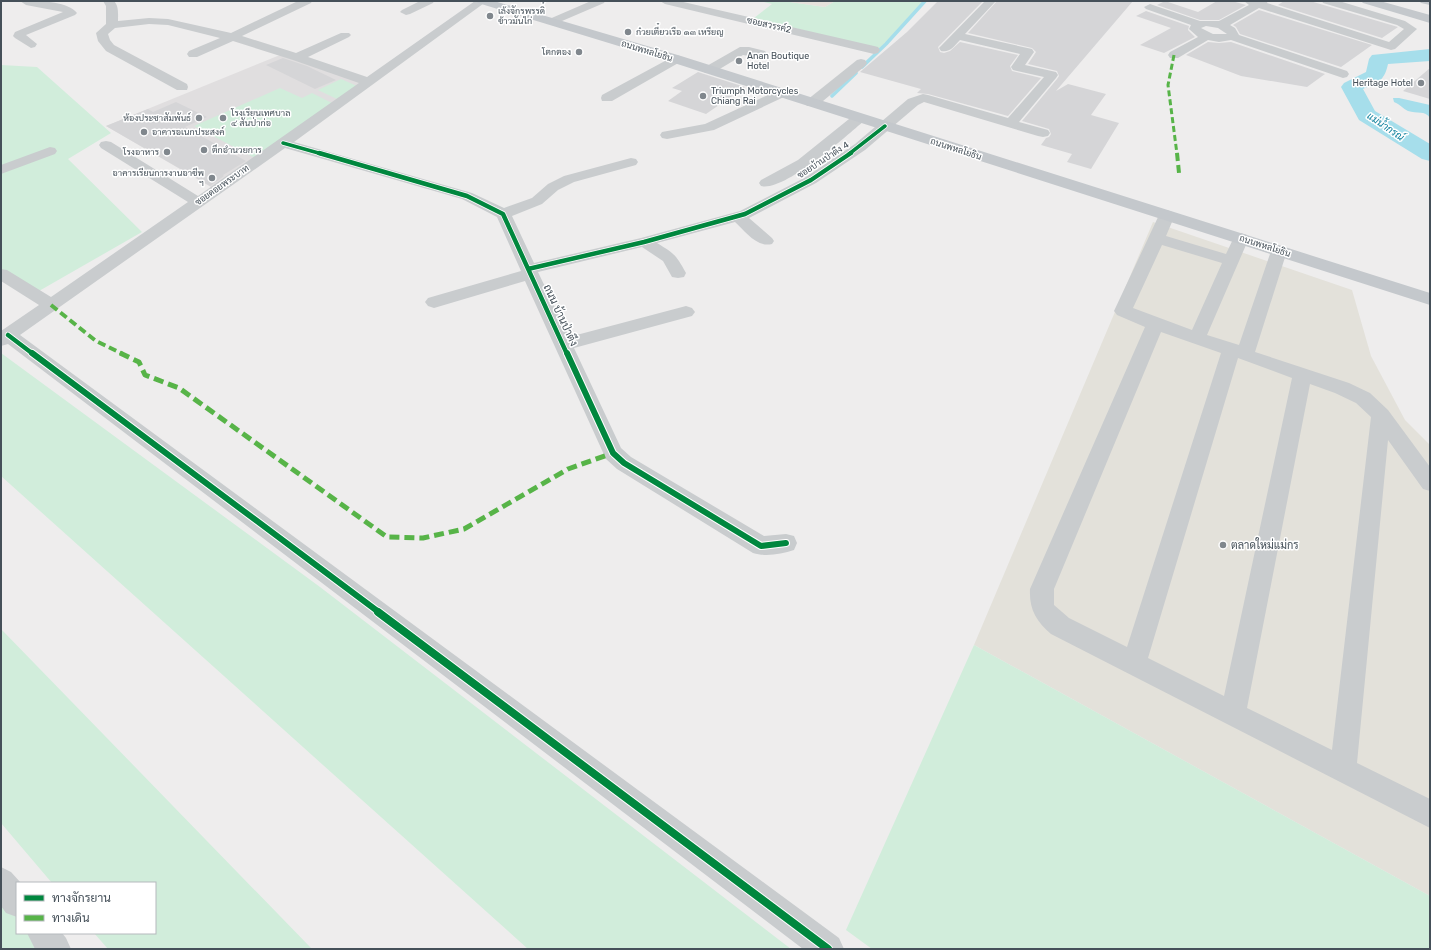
<svg xmlns="http://www.w3.org/2000/svg" width="1431" height="950" font-family="Rubik,Sarabun,sans-serif">
<style>
.commercial{fill:#e3e1da}
.education{fill:#e0dedf}
.green{fill:#d1eddb}
.sand{fill:#e6e2dc}
.water{fill:#a6deeb}
.lines{fill:none;stroke-linecap:round;stroke-linejoin:round}
.stream{stroke:#a6deeb;stroke-width:3.5}
.river{fill:#a6deeb;fill-rule:evenodd}
.building{fill:#d5d5d7}
.minor{fill:#c9ccce;fill-rule:evenodd}
.major{fill:#c4c8cc;fill-rule:evenodd}
.quiet-far2{stroke:#57b448;stroke-width:3;stroke-dasharray:6 3;stroke-linecap:butt}
.quiet-far1{stroke:#57b448;stroke-width:4;stroke-dasharray:8 4;stroke-linecap:butt}
.quiet{stroke:#57b448;stroke-width:5;stroke-dasharray:10 5;stroke-linecap:butt}
.cycleway-far3-casing{stroke:#fff;stroke-width:5}
.cycleway-far2-casing{stroke:#fff;stroke-width:6}
.cycleway-far1-casing{stroke:#fff;stroke-width:8}
.cycleway-casing{stroke:#fff;stroke-width:10}
.cycleway-far3{stroke:#00873e;stroke-width:3.5}
.cycleway-far2{stroke:#00873e;stroke-width:4.5}
.cycleway-far1{stroke:#00873e;stroke-width:6}
.cycleway{stroke:#00873e;stroke-width:8}
.poi-dot{fill:#80878d;stroke:#fff;stroke-width:1.5}
.labels{text-anchor:middle;stroke-width:3;stroke-linejoin:round;paint-order:stroke}
.far-poi-label{font-size:9px;fill:#455059;stroke:#fff;text-anchor:start}
.far-street-label{font-size:9px;fill:#455059;stroke:#fff}
.far-water-label{font-size:10px;font-style:italic;fill:#0e809c;stroke:#fff}
.street-label{font-size:11px;fill:#455059;stroke:#fff}
.poi-label{font-size:11px;fill:#455059;stroke:#fff;text-anchor:start}
</style>
<rect width="100%" height="100%" fill="#eeeded"/>
<!-- commercial -->
<path class="commercial" d="M 1153,222 L 1352,290 L 1371,356 L 1405,420 L 1430,445 L 1430,896 L 974,645 Z"/>
<!-- education -->
<path class="education" d="M 280,55 L 359,81 L 362,86 L 216,190 L 106,126 Z"/>
<!-- green -->
<path class="green" d="M 760,1 L 783,1 L 825,7 L 835,1 L 925,1 L 879,49 L 754,18 L 772,4 Z
M 1,65 L 37,67 L 111,133 L 68,159 L 142,232 L 39,291 L 1,270 Z
M 341,79 L 357,86 L 337,99 L 318,90 Z
M 280,88 L 302,98 L 312,93 L 336,105 L 259,160 L 194,126 Z
M 1,353 L 320,587 L 791,949 L 528,949 L 1,476 Z
M 1,629 L 312,949 L 108,949 L 94,933 L 155,933 L 155,883 L 52,883 L 1,823 Z
M 974,645 L 1430,896 L 1430,949 L 872,949 L 846,930 Z
M 1,882 L 17,902 L 17,933 L 42,933 L 55,949 L 1,949 Z"/>
<!-- sand -->
<path class="sand" d="M 783,1 L 835,1 L 825,7 Z"/>
<!-- water -->
<path class="water" d="M 1393,98 L 1399,98 L 1430,105 L 1430,118 C 1425,110 1417,114 1408,111 C 1403,109 1400,104 1394,102 Z"/>
<g class="lines">
<!-- stream -->
<path class="stream" d="M 862,67 L 886,44 L 925,1
M 832,96 L 856,73"/>
<!-- river -->
<path class="river" d="M 1430,49 L 1430,61 L 1388,64 C 1384,82 1378,82 1363,89 L 1375,111 L 1430,144 L 1430,161 L 1422,159 L 1359,120 L 1341,87 L 1344,83 L 1366,72 L 1369,59 L 1372,55 Z"/>
</g>
<!-- building -->
<path class="building" d="M 938,1 L 983,1 L 938,47 L 940,52 L 944,53 L 950,51 L 960,42 L 1018,55 L 1010,66 L 1012,71 L 1041,78 L 1008,116 L 928,94 L 917,93 L 921,89 L 860,72 L 907,32 Z
M 997,1 L 1133,1 L 1056,91 L 1068,84 L 1106,94 L 1091,115 L 1119,123 L 1091,169 L 1067,162 L 1072,154 L 1041,145 L 1046,138 L 1049,137 L 1051,134 L 1049,129 L 1022,121 L 1057,79 L 1059,76 L 1057,71 L 1028,64 L 1036,52 L 1032,48 L 968,33 Z
M 1165,1 L 1198,12 L 1217,1 L 1232,1 L 1246,5 L 1219,20 L 1200,20 L 1157,5 Z
M 1284,1 L 1310,1 L 1398,27 L 1382,38 L 1278,5 Z
M 1259,10 L 1372,45 L 1341,67 L 1240,34 L 1236,27 L 1233,25 Z
M 1146,11 L 1189,26 L 1188,30 L 1195,37 L 1164,53 L 1140,45 L 1171,28 L 1136,16 Z
M 1208,42 L 1219,43 L 1231,42 L 1325,74 L 1307,87 L 1241,76 L 1186,55 Z
M 283,58 L 307,66 L 336,80 L 315,89 L 266,65 Z
M 1430,68 L 1430,99 L 1403,91 Z
M 698,72 L 704,74 L 745,87 L 706,114 L 668,101 L 682,91 L 672,88 Z
M 176,102 L 207,117 L 185,127 L 246,161 L 223,175 L 224,176 L 210,186 L 106,126 L 148,109 L 153,112 Z"/>
<g class="lines">
<!-- minor -->
<path class="minor" d="M 20,1 C 35,1 67,0 77,13 L 75,15 L 26,35 L 37,44 L 35,47 L 31,48 L 15,38 L 13,36 L 15,32 L 63,12 L 26,5 Z
M 103,1 L 114,1 C 119,6 118,14 118,21 L 149,18 L 168,19 L 231,33 L 298,1 L 312,1 L 311,3 L 242,36 L 296,53 L 341,33 L 349,33 L 351,35 L 349,37 L 308,57 L 367,77 L 475,1 L 487,1 L 294,142 L 472,193 L 504,208 L 532,198 L 548,184 L 564,176 L 631,158 L 636,159 L 638,162 L 636,165 L 574,182 L 558,190 L 542,204 L 512,216 L 534,263 L 641,238 L 740,211 L 806,177 L 855,144 L 908,99 L 923,94 L 928,95 L 1008,118 L 1044,77 L 1013,70 L 1011,67 L 1020,54 L 960,40 C 954,46 950,53 941,51 L 939,48 L 985,1 L 996,1 L 965,34 L 1032,49 L 1034,52 L 1025,65 L 1056,72 L 1058,75 L 1056,78 L 1019,122 L 1048,130 L 1050,133 L 1048,136 L 1043,137 L 1038,136 L 924,102 L 918,105 L 865,150 L 816,183 L 749,218 L 772,238 L 774,241 L 772,244 C 757,248 745,231 735,222 L 657,243 C 675,254 676,255 686,273 L 684,277 L 678,278 L 672,277 L 663,261 L 642,247 L 538,272 L 569,337 L 686,306 L 692,308 L 695,312 L 692,316 L 574,348 L 621,448 L 631,457 L 764,536 L 786,534 L 794,536 L 797,543 L 794,550 C 781,554 766,557 753,553 L 617,469 L 606,459 L 525,281 L 434,308 L 428,306 L 425,302 L 428,298 L 521,271 L 497,217 L 462,199 L 285,148 L 20,335 L 839,938 L 844,949 L 803,949 L 8,344 L 1,346 L 1,331 L 39,305 L 1,281 L 1,269 L 7,270 L 51,297 L 188,202 L 101,148 L 99,145 L 101,142 L 106,141 L 111,142 L 198,196 L 359,83 L 293,60 L 233,41 L 197,57 L 189,57 L 187,54 L 189,51 L 220,38 L 168,25 L 149,24 L 115,28 L 108,34 L 110,40 L 114,45 L 187,84 L 188,87 L 187,90 L 177,90 L 106,51 L 98,41 L 96,33 L 106,24 L 106,6 Z
M 420,1 L 434,1 L 433,3 L 410,14 L 406,15 L 400,12 L 402,10 Z
M 591,1 L 605,1 L 604,3 L 555,24 L 547,24 L 545,22 L 547,20 Z
M 660,1 L 679,1 L 874,46 L 878,47 L 880,50 L 878,53 L 874,54 L 665,4 Z
M 1244,1 L 1268,1 L 1267,3 L 1389,42 L 1404,29 L 1397,25 L 1323,3 L 1322,1 L 1339,1 L 1405,21 L 1417,29 L 1395,49 L 1391,50 L 1259,8 L 1230,25 L 1235,28 L 1239,35 L 1347,71 L 1349,74 L 1347,77 L 1343,78 L 1231,40 L 1219,42 L 1208,40 L 1178,58 L 1170,58 L 1168,55 L 1170,52 L 1198,37 L 1189,29 L 1191,25 L 1146,9 L 1144,7 L 1150,4 L 1200,21 L 1219,21 L 1249,5 ZM 1206,26 L 1218,28 L 1227,34 L 1213,34 L 1201,28 Z
M 740,47 L 749,47 L 765,51 L 767,54 L 765,57 L 761,58 L 743,55 L 713,73 L 705,73 L 703,70 L 705,67 Z
M 676,55 L 680,56 L 682,59 L 680,62 L 612,101 L 602,101 L 601,98 L 602,95 Z
M 861,59 L 865,60 L 867,63 L 865,66 L 817,106 L 807,106 L 805,103 L 807,100 L 857,60 Z
M 781,89 L 786,90 L 787,93 L 786,96 L 714,130 L 667,139 L 662,138 L 660,135 L 662,132 L 705,124 Z
M 859,114 L 864,115 L 866,118 L 864,121 C 845,137 784,192 761,186 L 759,183 L 761,180 L 798,160 L 854,115 Z
M 50,147 L 55,148 L 57,151 L 55,154 L 1,174 L 1,165 Z
M 1167,210 L 1172,212 L 1175,215 L 1166,236 L 1226,254 L 1235,235 L 1241,233 L 1247,235 L 1249,238 L 1207,335 L 1239,345 L 1271,251 L 1273,248 L 1279,246 L 1285,248 L 1287,251 L 1255,352 L 1349,383 L 1370,393 L 1388,410 L 1430,467 L 1430,491 L 1423,489 L 1388,440 L 1357,763 L 1430,799 L 1430,828 L 1051,634 C 1036,621 1029,609 1030,589 L 1145,327 L 1117,315 L 1114,311 L 1159,215 L 1162,212 ZM 1162,245 L 1222,263 L 1192,330 L 1133,308 ZM 1161,332 L 1221,353 L 1127,647 L 1069,618 L 1054,605 L 1054,589 ZM 1238,358 L 1292,378 L 1224,696 L 1148,658 ZM 1310,384 L 1335,393 L 1356,403 L 1371,417 L 1332,750 L 1247,708 Z
M 1,867 L 11,872 L 21,883 L 17,883 L 17,917 L 6,913 L 1,906 Z
M 27,933 L 62,933 L 66,938 L 71,949 L 35,949 Z"/>
<!-- major -->
<path class="major" d="M 476,1 L 494,1 L 681,56 L 1430,293 L 1430,305 L 671,62 L 478,3 Z
M 1361,1 L 1380,1 L 1430,15 L 1430,23 L 1363,3 Z
M 1419,1 L 1430,1 L 1430,5 L 1421,3 Z"/>
<!-- quiet-far2 -->
<path class="quiet-far2" d="M 1174,55 L 1168,85 L 1177,154"/>
<!-- quiet-far1 -->
<path class="quiet-far1" d="M 1177,153 L 1179,173
M 51,305 L 96,341 L 123,354"/>
<!-- quiet -->
<path class="quiet" d="M 120,353 L 139,362 L 145,375 L 179,388 L 387,537 L 423,538 L 464,529 L 568,469 L 613,453"/>
<defs>
<path id="cycleway-far3" d="M 283,143 L 322,154
M 849,154 L 885,126"/>
<path id="cycleway-far2" d="M 319,153 L 467,196 L 503,214 L 567,354
M 528,269 L 644,242 L 745,214 L 811,180 L 851,153
M 8,335 L 33,354"/>
<path id="cycleway-far1" d="M 32,353 L 380,613
M 567,353 L 613,453 L 624,463 L 761,546 L 786,543"/>
<path id="cycleway" d="M 378,612 L 828,949"/>
</defs>
<!-- cycleway-far3 casing -->
<use href="#cycleway-far3" class="cycleway-far3-casing"/>
<!-- cycleway-far2 casing -->
<use href="#cycleway-far2" class="cycleway-far2-casing"/>
<!-- cycleway-far1 casing -->
<use href="#cycleway-far1" class="cycleway-far1-casing"/>
<!-- cycleway casing -->
<use href="#cycleway" class="cycleway-casing"/>
<!-- cycleway-far3 -->
<use href="#cycleway-far3" class="cycleway-far3"/>
<!-- cycleway-far2 -->
<use href="#cycleway-far2" class="cycleway-far2"/>
<!-- cycleway-far1 -->
<use href="#cycleway-far1" class="cycleway-far1"/>
<!-- cycleway -->
<use href="#cycleway" class="cycleway"/>
</g>
<!-- markers -->
<g class="poi-dot">
<circle cx="490" cy="16" r="4"/>
<circle cx="628" cy="32" r="4"/>
<circle cx="579" cy="52" r="4"/>
<circle cx="739" cy="61" r="4"/>
<circle cx="1421" cy="83" r="4"/>
<circle cx="703" cy="96" r="4"/>
<circle cx="199" cy="118" r="4"/>
<circle cx="223" cy="118" r="4"/>
<circle cx="144" cy="132" r="4"/>
<circle cx="204" cy="150" r="4"/>
<circle cx="167" cy="152" r="4"/>
<circle cx="212" cy="178" r="4"/>
<circle cx="1223" cy="545" r="4"/>
</g>
<g class="labels">
<!-- far-poi labels -->
<g class="far-poi-label">
<text x="498" y="14">เล้งจักรพรรดิ์<tspan x="498" dy="10">ข้าวมันไก่</tspan></text>
<text x="636" y="35">ก๋วยเตี๋ยวเรือ ๑๓ เหรียญ</text>
<text x="571" y="55" text-anchor="end">โตกตอง</text>
<text x="747" y="59">Anan Boutique<tspan x="747" dy="10">Hotel</tspan></text>
<text x="1413" y="86" text-anchor="end">Heritage Hotel</text>
<text x="711" y="94">Triumph Motorcycles<tspan x="711" dy="10">Chiang Rai</tspan></text>
<text x="231" y="116">โรงเรียนเทศบาล<tspan x="231" dy="10">๔ สันป่าก่อ</tspan></text>
<text x="191" y="121" text-anchor="end">ห้องประชาสัมพันธ์</text>
<text x="152" y="135">อาคารอเนกประสงค์</text>
<text x="212" y="153">ตึกอำนวยการ</text>
<text x="159" y="155" text-anchor="end">โรงอาหาร</text>
<text x="204" y="176" text-anchor="end">อาคารเรียนการงานอาชีพ<tspan x="204" dy="10">ฯ</tspan></text>
</g>
<!-- far-street labels -->
<g class="far-street-label">
<text transform="translate(769 25) rotate(13)" y="3">ซอยสวรรค์2</text>
<text transform="translate(647 51) rotate(17)" y="3">ถนนพหลโยธิน</text>
<text transform="translate(956 149) rotate(18)" y="3">ถนนพหลโยธิน</text>
<text transform="translate(823 160) rotate(-33)" y="3">ซอยบ้านป่าตึง 4</text>
<text transform="translate(222 185) rotate(-35)" y="3">ซอยดอยพระบาท</text>
<text transform="translate(1265 246) rotate(18)" y="3">ถนนพหลโยธิน</text>
</g>
<!-- far-water labels -->
<g class="far-water-label">
<text transform="translate(1386 126) rotate(34)" y="4">แม่น้ำกรณ์</text>
</g>
<!-- street labels -->
<g class="street-label">
<text transform="translate(561 315) rotate(65)" y="4">ถนน บ้านป่าตึง</text>
</g>
<!-- poi labels -->
<g class="poi-label">
<text x="1231" y="549">ตลาดใหม่แม่กร</text>
</g>
</g>
<!-- border -->
<rect width="1431" height="950" fill="none" stroke="#455059" stroke-width="4"/>
<!-- legend -->
<rect x="16" y="882" width="140" height="52" fill="#ffffff" stroke="#b5b9bd"/>
<rect x="24" y="895" width="20" height="6" fill="#00873e" stroke="#b5b9bd"/>
<text x="52" y="902" font-size="12" fill="#455059">ทางจักรยาน</text>
<rect x="24" y="915" width="20" height="6" fill="#57b448" stroke="#b5b9bd"/>
<text x="52" y="922" font-size="12" fill="#455059">ทางเดิน</text>
</svg>
